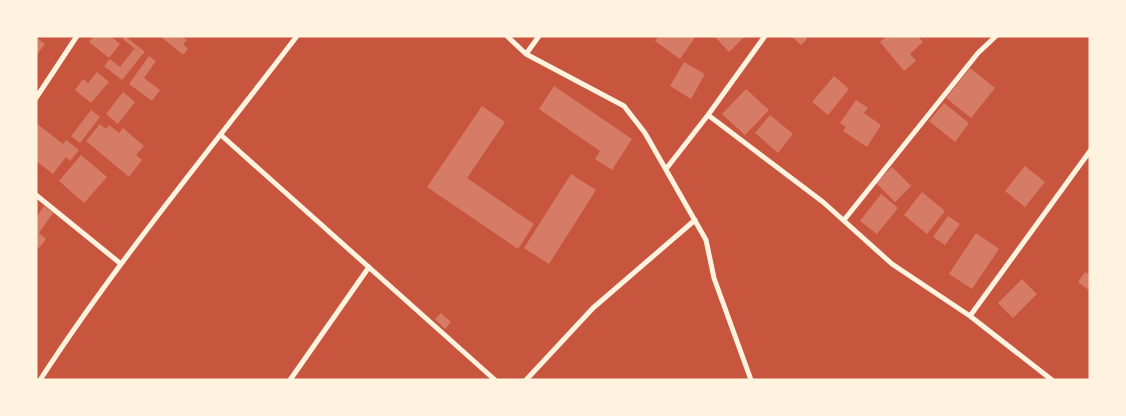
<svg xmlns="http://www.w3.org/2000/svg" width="1126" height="416" font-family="Quicksand,sans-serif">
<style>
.building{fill:#d67c66}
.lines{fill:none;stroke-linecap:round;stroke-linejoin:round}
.minor{stroke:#fff3e0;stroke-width:5}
</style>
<rect width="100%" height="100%" fill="#c8553d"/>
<!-- building -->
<path class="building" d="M 94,36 L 110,36 L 120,44 L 109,58 L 89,42 Z
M 125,36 L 145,52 L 142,55 L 123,39 Z
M 160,36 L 182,36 L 187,40 L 183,44 L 188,49 L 183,55 Z
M 659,36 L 696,36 L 680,59 L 655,41 Z
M 714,36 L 745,36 L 729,52 Z
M 791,36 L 805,36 L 807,39 L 801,45 Z
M 887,36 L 918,36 L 923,42 L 910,54 L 916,61 L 904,71 L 880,42 Z
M 36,37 L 45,44 L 36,56 Z
M 134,49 L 142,55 L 122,80 L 104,66 L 110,59 L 120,67 Z
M 149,56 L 156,61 L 144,78 L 160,90 L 152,101 L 129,84 Z
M 684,62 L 705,74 L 691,99 L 670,86 Z
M 970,68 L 995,88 L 971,118 L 946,98 Z
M 97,72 L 109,82 L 91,103 L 75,90 L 83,79 L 88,83 Z
M 834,76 L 849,89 L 828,115 L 812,102 Z
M 554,86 L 632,139 L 612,170 L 595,159 L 600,151 L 539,109 Z
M 746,89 L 769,110 L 745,135 L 722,114 Z
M 123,92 L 135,102 L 118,124 L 106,114 Z
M 856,100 L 868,108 L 864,113 L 881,125 L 867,147 L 843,131 L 846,127 L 840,123 Z
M 944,103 L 969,123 L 955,142 L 929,121 Z
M 482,106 L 505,122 L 467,178 L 534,224 L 518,249 L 427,187 Z
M 91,110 L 100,117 L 80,143 L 71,136 Z
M 770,115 L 793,134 L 778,153 L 755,133 Z
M 36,123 L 63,144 L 66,140 L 79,150 L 70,161 L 66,157 L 53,174 L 36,161 Z
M 100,124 L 106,129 L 109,125 L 119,133 L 123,128 L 144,146 L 136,155 L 142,160 L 129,177 L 86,141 Z
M 81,155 L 107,177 L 84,203 L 59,181 Z
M 1025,166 L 1045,182 L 1025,207 L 1005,191 Z
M 892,167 L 911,186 L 895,202 L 876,183 Z
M 571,174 L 596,190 L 549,264 L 524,248 Z
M 922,192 L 945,211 L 927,234 L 904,215 Z
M 881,194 L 898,208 L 877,234 L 860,221 Z
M 44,206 L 53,213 L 39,233 L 46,239 L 39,248 L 36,246 L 36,218 Z
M 948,216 L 960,224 L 945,245 L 933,237 Z
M 976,233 L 999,249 L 972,289 L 949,274 Z
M 1085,272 L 1090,275 L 1090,291 L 1078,282 Z
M 1022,279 L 1037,294 L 1013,318 L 998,303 Z
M 441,313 L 451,322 L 445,329 L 435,319 Z"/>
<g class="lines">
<!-- minor -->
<path class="minor" d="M 507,36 L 526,54 L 624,106 L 645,133 L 706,240 L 714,278 L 751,380
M 526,54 L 539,36
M 36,98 L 77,36
M 708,115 L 823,202 L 892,264 L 970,316 L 1052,380
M 221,135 L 495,380
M 666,169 L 708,115 L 765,36
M 36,195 L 121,264
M 844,220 L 978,53 L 996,36
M 970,316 L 1090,151
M 40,380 C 118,260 210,150 297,36
M 290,380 L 369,267
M 526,380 L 593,308 L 695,220"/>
</g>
<!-- border -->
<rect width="1126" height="416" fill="none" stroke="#fff3e0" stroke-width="75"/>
</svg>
